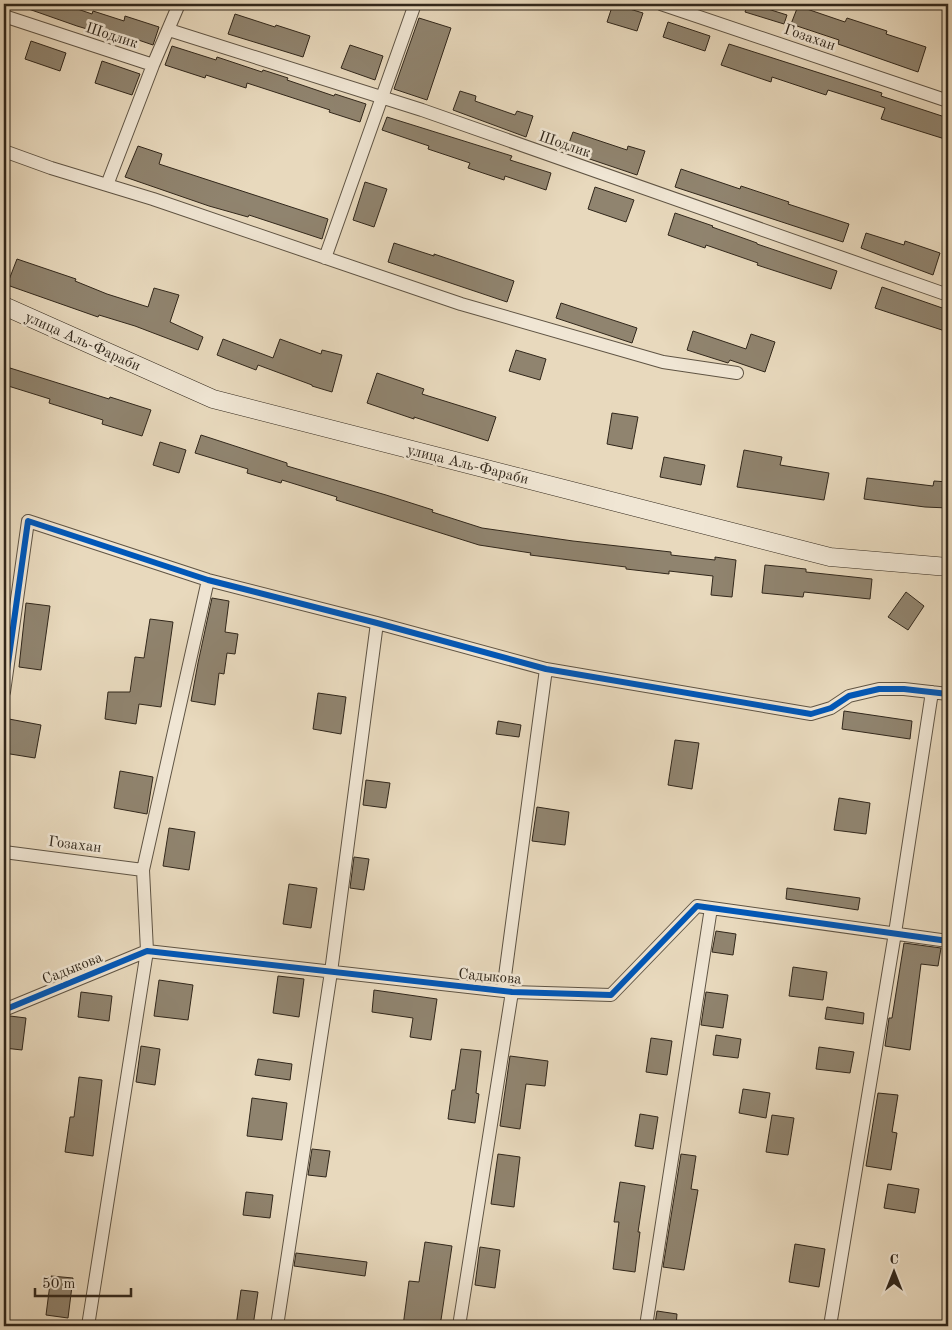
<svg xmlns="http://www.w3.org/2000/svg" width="952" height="1330" font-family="'Old Standard TT',serif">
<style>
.building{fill:#90846f;stroke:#31271b}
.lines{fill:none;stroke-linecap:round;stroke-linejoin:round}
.minor-casing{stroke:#5f5444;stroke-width:14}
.secondary-casing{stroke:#31271b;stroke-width:19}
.minor{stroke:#f0e6d4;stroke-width:12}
.secondary{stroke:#f0e6d4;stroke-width:18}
.cycleway-casing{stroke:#f0e6d4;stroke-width:9}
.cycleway{stroke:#0057b8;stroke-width:6}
.labels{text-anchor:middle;stroke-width:5;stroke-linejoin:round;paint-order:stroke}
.street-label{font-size:15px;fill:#31271b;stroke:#f0e6d4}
</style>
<rect width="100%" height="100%" fill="#e8d9bd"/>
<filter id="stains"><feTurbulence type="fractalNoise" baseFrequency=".004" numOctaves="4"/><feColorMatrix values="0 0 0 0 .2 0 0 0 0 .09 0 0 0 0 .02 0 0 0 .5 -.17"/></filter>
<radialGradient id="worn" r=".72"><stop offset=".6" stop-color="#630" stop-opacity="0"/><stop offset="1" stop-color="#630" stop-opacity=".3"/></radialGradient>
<!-- building -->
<path class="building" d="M 20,4 L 63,4 L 92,14 L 93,11 L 124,21 L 125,16 L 159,27 L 153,45 L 115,32 L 114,37 L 77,26 L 20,6 Z
M 613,4 L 643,13 L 637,31 L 607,22 Z
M 748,4 L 752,4 L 787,15 L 784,24 L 745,12 Z
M 798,6 L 845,22 L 847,18 L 887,31 L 886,34 L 926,47 L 918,72 L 838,44 L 839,40 L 791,24 Z
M 235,14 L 275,27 L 276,25 L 310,36 L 303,57 L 228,34 Z
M 419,18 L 451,28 L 427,100 L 394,89 Z
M 668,22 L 710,36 L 705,51 L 663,37 Z
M 31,41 L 66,53 L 60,71 L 25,59 Z
M 729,44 L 882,93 L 881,96 L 948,118 L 948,140 L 881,119 L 885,108 L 828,90 L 826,95 L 772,77 L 771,82 L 721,65 Z
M 350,45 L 383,56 L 375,80 L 341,68 Z
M 172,46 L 216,60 L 217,57 L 262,72 L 263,70 L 288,78 L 287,80 L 334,96 L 335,94 L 366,104 L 360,122 L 329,112 L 330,110 L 247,83 L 246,88 L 206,75 L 205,78 L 165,65 Z
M 102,61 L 140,74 L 132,95 L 95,83 Z
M 460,91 L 476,96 L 475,101 L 515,115 L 517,111 L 533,116 L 526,137 L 453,110 Z
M 387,117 L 512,156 L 510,160 L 551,173 L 546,190 L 505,176 L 504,180 L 468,168 L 470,163 L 428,149 L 429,146 L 382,130 Z
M 573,132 L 627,150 L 628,146 L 645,151 L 637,175 L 566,151 Z
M 138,146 L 162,154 L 159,164 L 328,219 L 322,239 L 249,215 L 248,217 L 209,206 L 125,177 Z
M 681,169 L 740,189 L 741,186 L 789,202 L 788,204 L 849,224 L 843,242 L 675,187 Z
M 365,182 L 387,189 L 374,227 L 353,220 Z
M 595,187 L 634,200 L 626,222 L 588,209 Z
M 675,213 L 713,226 L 712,227 L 757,243 L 757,244 L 837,271 L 831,289 L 757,265 L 758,263 L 706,245 L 705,248 L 668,235 Z
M 866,233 L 904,245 L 905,241 L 940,253 L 933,275 L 861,248 Z
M 394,243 L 434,256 L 434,254 L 514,281 L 507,302 L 388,262 Z
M 17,259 L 76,279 L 75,281 L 107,294 L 148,307 L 154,288 L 179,295 L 170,322 L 203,337 L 198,350 L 135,326 L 99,315 L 98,317 L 7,285 Z
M 882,287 L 948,310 L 948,332 L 875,308 Z
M 561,303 L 637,328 L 632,343 L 556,318 Z
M 693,331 L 746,349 L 751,334 L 775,342 L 765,372 L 730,360 L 728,363 L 687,350 Z
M 223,339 L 273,358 L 280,339 L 321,354 L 322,350 L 342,355 L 332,392 L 312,386 L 312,385 L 258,365 L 256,370 L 217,355 Z
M 516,350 L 546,359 L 540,380 L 509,371 Z
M 10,368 L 109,399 L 110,397 L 151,410 L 142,436 L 102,424 L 103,420 L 49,403 L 50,399 L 5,385 Z
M 377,373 L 424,389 L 422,394 L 496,417 L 488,441 L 414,417 L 414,419 L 367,403 Z
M 612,413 L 638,417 L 632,449 L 607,444 Z
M 201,435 L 287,463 L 287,466 L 386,495 L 433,510 L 432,512 L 482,528 L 573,541 L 671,552 L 671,555 L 715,560 L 715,557 L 736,560 L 732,597 L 711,595 L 713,576 L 669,571 L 669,574 L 626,569 L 626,567 L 530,555 L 531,553 L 479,545 L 336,500 L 337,497 L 282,480 L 281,483 L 247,473 L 248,469 L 195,453 Z
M 160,442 L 186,450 L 179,473 L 153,465 Z
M 744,450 L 782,457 L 780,465 L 829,473 L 824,500 L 737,487 Z
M 664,457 L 705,465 L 701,485 L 660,477 Z
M 867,478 L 933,486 L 934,481 L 948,482 L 948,508 L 925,507 L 864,499 Z
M 765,565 L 806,569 L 806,572 L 872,579 L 870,599 L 804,592 L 803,597 L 762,593 Z
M 906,592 L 924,606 L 908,630 L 888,617 Z
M 212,598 L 229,601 L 225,632 L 238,634 L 235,654 L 227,653 L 224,674 L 219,673 L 215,705 L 191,701 L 198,663 Z
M 26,603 L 50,606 L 41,670 L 19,667 Z
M 150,619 L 173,622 L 161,707 L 139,704 L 136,724 L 105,719 L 108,692 L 130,692 L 135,657 L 144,658 Z
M 318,693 L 346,697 L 341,734 L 313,729 Z
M 844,711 L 912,721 L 910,739 L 842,729 Z
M 9,719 L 41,725 L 35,758 L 4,753 Z
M 498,721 L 521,725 L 519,737 L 496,734 Z
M 675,740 L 699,743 L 692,789 L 668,785 Z
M 120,771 L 153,777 L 147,814 L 114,808 Z
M 366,780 L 390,783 L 386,808 L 363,805 Z
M 839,798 L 870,803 L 866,834 L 834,830 Z
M 537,807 L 569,812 L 565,845 L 532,841 Z
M 169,828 L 195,832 L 189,870 L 163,866 Z
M 354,857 L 369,859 L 364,890 L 350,888 Z
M 289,884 L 317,888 L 311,928 L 283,924 Z
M 787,888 L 860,898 L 858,910 L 786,899 Z
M 716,931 L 736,934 L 733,955 L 712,952 Z
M 904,943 L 941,948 L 938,966 L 921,964 L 910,1050 L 885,1046 L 889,1018 L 892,1018 Z
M 793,967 L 827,972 L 823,1000 L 789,996 Z
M 278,976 L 304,979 L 299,1017 L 273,1013 Z
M 159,980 L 193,985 L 188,1020 L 154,1016 Z
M 374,990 L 437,999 L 431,1040 L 410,1037 L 413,1018 L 372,1012 Z
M 81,992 L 112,996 L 109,1021 L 78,1017 Z
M 706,992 L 728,995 L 723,1028 L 701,1025 Z
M 827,1007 L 864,1013 L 863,1024 L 825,1019 Z
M 10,1016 L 26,1018 L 22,1050 L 4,1048 L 5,1018 Z
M 716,1035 L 741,1039 L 738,1058 L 713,1055 Z
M 651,1038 L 672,1041 L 667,1075 L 646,1072 Z
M 141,1046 L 160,1049 L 155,1085 L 136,1082 Z
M 819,1047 L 854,1052 L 850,1073 L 816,1069 Z
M 461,1049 L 481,1051 L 476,1093 L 479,1094 L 475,1123 L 448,1119 L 452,1090 L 455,1090 Z
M 510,1056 L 548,1061 L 545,1086 L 526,1084 L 520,1129 L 500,1126 Z
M 258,1059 L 292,1064 L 290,1080 L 255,1075 Z
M 79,1077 L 102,1080 L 93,1156 L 65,1152 L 70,1117 L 74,1117 Z
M 743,1089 L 770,1093 L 766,1118 L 739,1113 Z
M 878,1093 L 898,1095 L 892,1132 L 897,1133 L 891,1170 L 866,1166 Z
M 252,1098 L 287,1103 L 282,1140 L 247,1136 Z
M 640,1114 L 658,1117 L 653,1149 L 635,1146 Z
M 772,1115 L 794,1118 L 788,1155 L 766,1152 Z
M 312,1149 L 330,1151 L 326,1177 L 308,1175 Z
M 498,1154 L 520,1157 L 514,1207 L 491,1204 Z
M 681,1154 L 696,1156 L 691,1189 L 698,1190 L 684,1270 L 663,1267 Z
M 620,1182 L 645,1186 L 638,1232 L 640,1232 L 635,1272 L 613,1269 L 619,1222 L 614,1222 Z
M 888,1184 L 919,1189 L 915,1213 L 884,1208 Z
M 246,1192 L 273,1195 L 270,1218 L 243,1215 Z
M 425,1242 L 452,1246 L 441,1320 L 440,1320 L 439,1326 L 403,1326 L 409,1281 L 419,1282 Z
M 795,1244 L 825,1249 L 819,1287 L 789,1282 Z
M 480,1247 L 500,1250 L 495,1288 L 475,1285 Z
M 296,1253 L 367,1262 L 365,1276 L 294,1266 Z
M 51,1276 L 73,1278 L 68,1318 L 46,1315 Z
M 241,1290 L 258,1292 L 253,1326 L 236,1326 Z
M 657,1311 L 677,1314 L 676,1326 L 655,1324 Z"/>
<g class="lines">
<defs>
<path id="minor" d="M 661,4 L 948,101
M 4,16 L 153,65
M 169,30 L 422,110 L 948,295
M 4,151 L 51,168 L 153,199 L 461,304 L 663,362 L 737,373
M 107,185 L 153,65 L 179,4
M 325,258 L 415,4
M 4,692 L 28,521 L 208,580 L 377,623 L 546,669 L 811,714 L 831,708 L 849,696 L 879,689 L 904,689 L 948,694
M 4,852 L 143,870
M 503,991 L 546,669
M 4,1010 L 147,951 L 512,992 L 611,995 L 697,906 L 948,941
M 88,1326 L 147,951 L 143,870 L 208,580
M 277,1326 L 331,972 L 377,623
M 459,1326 L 512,992
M 646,1326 L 711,908
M 830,1326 L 895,933 L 932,692"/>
<path id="secondary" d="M 4,306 L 213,399 L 830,557 L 948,567"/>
</defs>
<!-- minor casing -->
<use href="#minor" class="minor-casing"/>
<!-- secondary casing -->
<use href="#secondary" class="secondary-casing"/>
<!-- minor -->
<use href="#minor" class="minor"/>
<!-- secondary -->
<use href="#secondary" class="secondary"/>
<defs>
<path id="cycleway" d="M 4,692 L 28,521 L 208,580 L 377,623 L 546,669 L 811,714 L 831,708 L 849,696 L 879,689 L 904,689 L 948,694
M 4,1010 L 147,951 L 512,992 L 611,995 L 697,906 L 948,941"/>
</defs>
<!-- cycleway casing -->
<use href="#cycleway" class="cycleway-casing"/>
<!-- cycleway -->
<use href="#cycleway" class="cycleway"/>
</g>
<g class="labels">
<!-- street labels -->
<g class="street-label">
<text transform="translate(112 35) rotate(18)" y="5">Шодлик</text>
<text transform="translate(810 37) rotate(19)" y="5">Гозахан</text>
<text transform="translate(565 144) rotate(19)" y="5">Шодлик</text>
<text transform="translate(83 341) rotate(24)" y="5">улица Аль-Фараби</text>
<text transform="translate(468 464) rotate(14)" y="5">улица Аль-Фараби</text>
<text transform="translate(75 844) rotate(7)" y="5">Гозахан</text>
<text transform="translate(72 968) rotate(-22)" y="5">Садыкова</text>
<text transform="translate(490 976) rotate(5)" y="5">Садыкова</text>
</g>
</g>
<!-- margin -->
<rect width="952" height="1330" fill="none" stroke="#e8d9bd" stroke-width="20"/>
<rect x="5" y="5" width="942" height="1320" fill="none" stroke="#31271b" stroke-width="2.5"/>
<rect x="10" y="10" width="932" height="1310" fill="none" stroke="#31271b"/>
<!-- north arrow -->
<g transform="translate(894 1272)" stroke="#f0e6d4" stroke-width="4" paint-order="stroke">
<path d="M0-4L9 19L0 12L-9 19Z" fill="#31271b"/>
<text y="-8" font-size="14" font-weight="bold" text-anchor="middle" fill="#31271b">С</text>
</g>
<!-- scale -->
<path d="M35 1288v8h96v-8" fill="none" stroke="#31271b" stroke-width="2.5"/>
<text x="42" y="1288" font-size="15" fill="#31271b" stroke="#f0e6d4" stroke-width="4" paint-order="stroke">50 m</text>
<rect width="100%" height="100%" filter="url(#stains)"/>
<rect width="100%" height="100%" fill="url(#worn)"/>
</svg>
